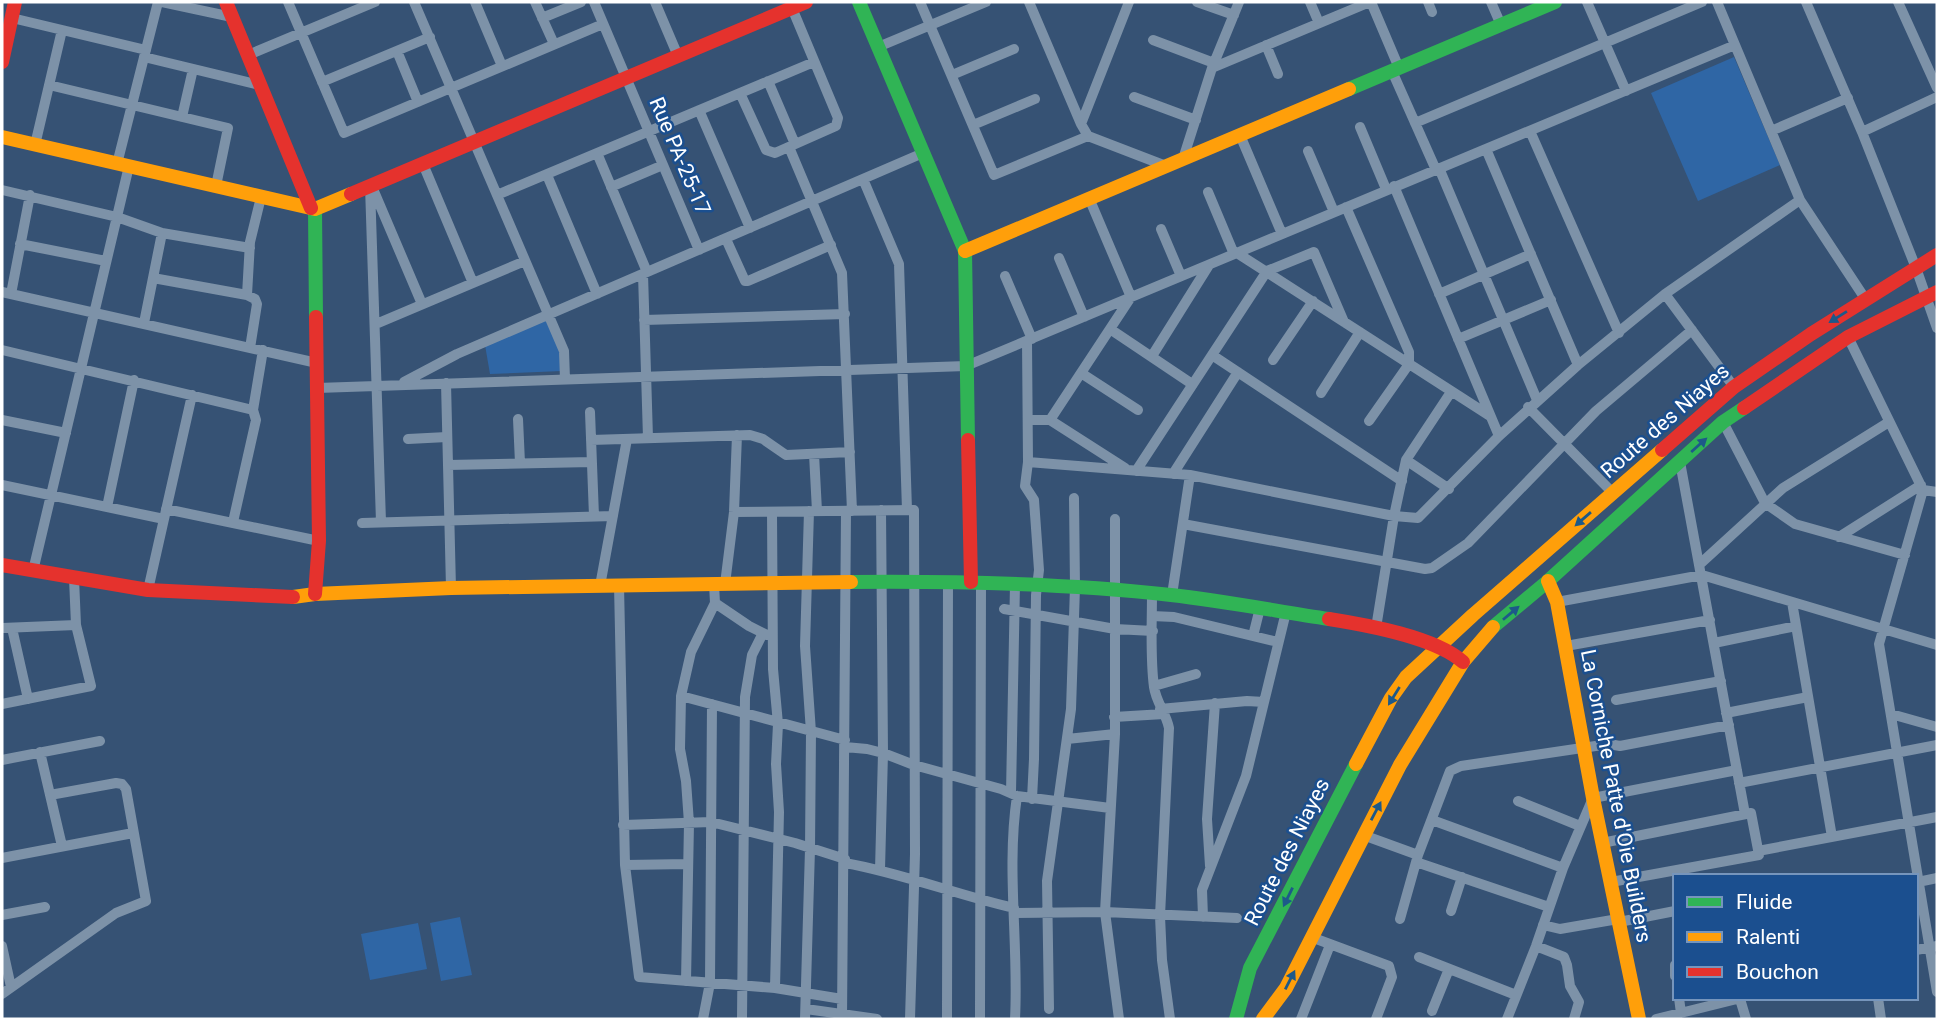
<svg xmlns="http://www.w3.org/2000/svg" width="1939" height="1021" font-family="Roboto,sans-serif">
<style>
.green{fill:#2f66a5}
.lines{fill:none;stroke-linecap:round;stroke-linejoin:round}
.street{stroke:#7d92a8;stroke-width:10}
.fast{stroke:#30b455;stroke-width:14}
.slow{stroke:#ff9f0a;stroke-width:14}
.jam{stroke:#e5322d;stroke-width:14}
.oneway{fill:#1d5989}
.labels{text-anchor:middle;stroke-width:5;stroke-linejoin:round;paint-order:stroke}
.street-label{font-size:21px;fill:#fff;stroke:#1b4f8f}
</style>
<rect width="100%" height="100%" fill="#365274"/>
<!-- green -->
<path class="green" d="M 1734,57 L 1780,165 L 1698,201 L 1651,93 Z
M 549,319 L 561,352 L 562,371 L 490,374 L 485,345 Z
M 460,917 L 472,975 L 441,981 L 430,923 Z
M 418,923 L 427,969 L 370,980 L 361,934 Z"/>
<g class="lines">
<!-- street -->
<path class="street" d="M 162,2 L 232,17
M 288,2 L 344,133 L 603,24
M 414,2 L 564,351 L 565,379
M 475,2 L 502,66
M 535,2 L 554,44
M 594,2 L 699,250
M 655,2 L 678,56
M 920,2 L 994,175 L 1088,136
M 1029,2 L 1081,124 L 1088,136 L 1166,166
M 1197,2 L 1234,15
M 1310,2 L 1319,23
M 1371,2 L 1399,68
M 1428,2 L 1432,12
M 1491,2 L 1501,25
M 1587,2 L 1626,91
M 1717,2 L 1800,200 L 1866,300
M 1806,2 L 1862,132 L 1916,268 L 1937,328
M 1898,2 L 1937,88
M 12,18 L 146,50
M 542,18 L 581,2
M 1153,40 L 1214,63
M 1266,45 L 1278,74
M 878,47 L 986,2
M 397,51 L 418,102
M 248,55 L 375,2
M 144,57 L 260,85
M 1212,68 L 1370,2
M 1392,71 L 1436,170
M 952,75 L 1014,49
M 768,81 L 795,144
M 322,82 L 430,37
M 49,85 L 228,128 L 216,186
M 740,93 L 766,150 L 775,153 L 836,126 L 838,118 L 792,8
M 1134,97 L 1196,120
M 699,110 L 750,228
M 182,117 L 193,69
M 1415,123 L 1702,2
M 1081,124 L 1129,2
M 973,125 L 1035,99
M 1360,127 L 1386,189
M 1530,131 L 1619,333
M 1771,131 L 1848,98
M 1862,132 L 1937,97
M 1240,135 L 1282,234
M 35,145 L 62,30
M 789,147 L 842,273 L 852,511
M 1486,149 L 1578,365
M 1308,151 L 1334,212
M 597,153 L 647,272
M 1183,159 L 1212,68 L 1239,2
M 117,164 L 158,2
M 423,164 L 473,283
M 1439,168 L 1537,400
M 547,175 L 597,294
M 863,179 L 899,264 L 907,510
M 370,186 L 381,522
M 1394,186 L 1499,436
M 611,187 L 663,165
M 373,189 L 422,304
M 2,190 L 117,217 L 162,233 L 250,248
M 1208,192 L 1234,254
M 497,195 L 814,62
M 1346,207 L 1409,352 L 1409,364 L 1369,421
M 1161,229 L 1181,276
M 726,239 L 745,281 L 748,281 L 831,245
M 20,244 L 106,261
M 1237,253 L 1490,416
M 1059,258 L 1084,317
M 643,274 L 648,438
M 1005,276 L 1032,339
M 153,278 L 247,295 L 255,299 L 257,304 L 250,348
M 2,292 L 317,363
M 11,294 L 30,195
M 1439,294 L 1531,254
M 1665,294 L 1734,387
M 247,295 L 250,242 L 261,197
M 644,320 L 845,314
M 144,323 L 162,233
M 376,324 L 525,261
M 1110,329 L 1192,384
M 1848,337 L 1923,490 L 1879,644 L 1937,992
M 1458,339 L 1551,300
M 1027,341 L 1028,462 L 1025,486 L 1034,500 L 1039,570 L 1036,595 L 1034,759 L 1032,799
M 2,350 L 253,410 L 256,420 L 233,522
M 1212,355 L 1402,481
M 1152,356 L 1209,265
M 1273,360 L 1313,301
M 1081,373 L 1138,410
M 404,382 L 457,354 L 923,153
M 446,383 L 451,588
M 317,388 L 966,366 L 1735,45
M 1321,393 L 1360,332
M 1528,407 L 1613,493
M 253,410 L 263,350
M 590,412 L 594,516
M 518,419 L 520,463
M 2,420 L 66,433
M 1028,420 L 1050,420 L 1125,468
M 1050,420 L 1131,297 L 1089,198
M 1723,422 L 1765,503 L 1795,524 L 1905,555
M 408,439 L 447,437
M 591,440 L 750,435 L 763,439 L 786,455 L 850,452
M 814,454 L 817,511
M 1406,460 L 1449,489
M 1028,462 L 1190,475 L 1394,516 L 1418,518 L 1499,436 L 1578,365 L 1665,294 L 1800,200
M 1680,462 L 1745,814
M 448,465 L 592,462
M 1136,471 L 1267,271 L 1314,252 L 1344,322
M 1173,474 L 1238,372
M 2,485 L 164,519
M 1923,490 L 1937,492
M 107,507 L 134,380
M 166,509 L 319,541
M 734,512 L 914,510 L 915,854 L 910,1019
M 772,512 L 773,669 L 778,724 L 776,764 L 779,812 L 775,988
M 1115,519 L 1115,734 L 1105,912 L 1119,1019
M 362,523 L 613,516
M 1183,524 L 1425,569 L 1432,568 L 1468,543 L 1596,411 L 1692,330
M 1839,537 L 1921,485
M 1700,564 L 1783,488 L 1889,422
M 33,571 L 129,166
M 725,584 L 734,512 L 737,435
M 619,585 L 625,865 L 639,977 L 775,988 L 842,999
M 600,586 L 627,439
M 148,590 L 192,395
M 1152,593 C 1152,624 1150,657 1154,687 C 1156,702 1166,713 1169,728 L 1160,916 L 1162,960 L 1170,1019
M 1172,595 L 1190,475
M 1557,602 L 1702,575 L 1937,645
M 1792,602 L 1832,837
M 715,603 L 749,626 L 767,635
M 1004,609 L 1115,629 L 1153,631
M 1152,616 L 1174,617 L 1278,642
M 2,628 L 76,625
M 12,628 L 28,699
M 1376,628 L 1394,516 L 1406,460 L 1451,392
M 1253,636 L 1260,608
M 1714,643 L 1796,626
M 1566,646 L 1710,620
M 1154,686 L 1196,674
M 681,696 L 845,740
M 1616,700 L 1721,681
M 2,704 L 91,686 L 76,625 L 74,578
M 1160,709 L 1247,701 L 1264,702
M 1726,713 L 1808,697
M 1891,714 L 1937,727
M 1114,717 L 1164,714
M 1067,739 L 1115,734
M 845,747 L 867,749 L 883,753 L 914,765 L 1001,789 L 1017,796 L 1110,808
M 40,752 L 62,846
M 2,760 L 100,741
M 1739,783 L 1937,745
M 1011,793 L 1015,584
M 1518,801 L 1580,826
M 1432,820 L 1563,868
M 623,825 L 711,822 L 795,843 L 845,859
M 1363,835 L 1418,855 L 1400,919
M 1602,843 L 1751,813 L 1759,855 L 1611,882
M 1758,851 L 1937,817
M 1418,855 L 1450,771 L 1461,766 L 1609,744 L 1620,746 L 1729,725
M 2,858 L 133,833
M 1416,862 L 1549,907
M 845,863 C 902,873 957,895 1014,908
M 625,865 L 688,864
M 1210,866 L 1207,819 L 1215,703
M 880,870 L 883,753 L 881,510
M 1918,882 L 1937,878
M 1451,911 L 1462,877
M 1014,913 L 1105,912 L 1237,918
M 2,915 L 45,907
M 1203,917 L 1202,890 L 1246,776 L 1286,612
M 1619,922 L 1675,911
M 1543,925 L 1560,929 L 1618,919
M 1311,937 L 1389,966 L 1392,977 L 1376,1019
M 2,946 L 11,987
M 1536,946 L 1564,957 L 1567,965 L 1570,986 L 1579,1002 L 1574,1019
M 1916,950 L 1937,946
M 1419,957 L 1516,995
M 1675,965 L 1675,976
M 686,981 L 689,823 L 686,781 L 680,749 L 681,696 L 691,652 L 715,603 L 714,584
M 2,994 L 116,913 L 146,901 L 126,789 L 122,784 L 116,783 L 50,795
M 1679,998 L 1681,1013
M 1878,998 L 1881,1019
M 1740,999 L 1746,1019
M 806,1009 L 877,1019
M 1049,1009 L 1047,881 L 1071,709 L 1075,587 L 1074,498
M 1432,1011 L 1449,969
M 703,1019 L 710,983 L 712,704
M 742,1019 L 745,697 L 752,655 L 763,633
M 805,1019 L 810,849 L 811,732 L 805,646 L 809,511
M 842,1019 L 846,511
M 947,1019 L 948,581
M 980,1019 L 981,583
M 1015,1019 C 1019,945 1006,870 1017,796
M 1301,1019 L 1330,945
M 1507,1019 L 1536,946 L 1563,868 L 1593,798 L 1737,770
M 1656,1019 L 1741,998"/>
<!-- fast -->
<path class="fast" d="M 859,2 L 965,251 L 968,440
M 1349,89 L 1555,2
M 315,209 L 316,317
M 851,582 C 957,581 1064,583 1171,595 C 1224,601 1276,611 1329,619
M 1493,627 L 1548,581 L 1723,422 L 1744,408
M 1236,1019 L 1250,968 L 1356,764"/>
<!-- slow -->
<path class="slow" d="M 2,137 L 315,209 L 351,194
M 965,251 L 1349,89
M 1548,581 L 1557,602 L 1593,798 L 1639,1019
M 293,597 L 315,594 L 451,588 L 851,582
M 1356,764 L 1391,698 L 1406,677 L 1473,615 L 1662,450
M 1263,1019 L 1286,988 L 1400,765 L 1463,662 L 1493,627"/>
<!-- jam -->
<path class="jam" d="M 226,2 L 311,208
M 2,62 L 15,2
M 351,194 L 806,2
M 1744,408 L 1848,337 L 1937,292
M 968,440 L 971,582
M 1662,450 L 1734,387 L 1811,334 L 1937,255
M 2,565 L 148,590 L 293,597
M 315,594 L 319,541 L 316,317
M 1329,619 C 1367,625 1435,637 1463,662"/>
</g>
<!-- one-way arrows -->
<defs><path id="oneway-solid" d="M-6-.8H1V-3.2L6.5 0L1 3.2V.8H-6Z" transform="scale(1.75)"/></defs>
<g class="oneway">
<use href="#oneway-solid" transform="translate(1838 317) rotate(148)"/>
<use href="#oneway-solid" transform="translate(1699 445) rotate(-42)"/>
<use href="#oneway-solid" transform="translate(1583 519) rotate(139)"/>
<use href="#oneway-solid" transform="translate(1511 613) rotate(-40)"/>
<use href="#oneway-solid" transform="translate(1394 696) rotate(122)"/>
<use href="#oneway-solid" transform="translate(1376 811) rotate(-62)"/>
<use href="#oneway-solid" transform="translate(1288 897) rotate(116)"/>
<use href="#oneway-solid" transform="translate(1290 980) rotate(-63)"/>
</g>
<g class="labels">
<!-- street labels -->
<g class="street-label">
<text transform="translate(680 156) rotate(67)" y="7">Rue PA-25-17</text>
<text transform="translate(1665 421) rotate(-41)" y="7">Route des Niayes</text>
<text transform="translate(1616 796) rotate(79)" y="7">La Corniche Patte d'Oie Builders</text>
<text transform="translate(1287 852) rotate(-63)" y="7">Route des Niayes</text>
</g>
</g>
<!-- border -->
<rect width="1939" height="1021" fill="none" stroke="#ffffff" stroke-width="7"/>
<!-- legend -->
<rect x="1673" y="874" width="245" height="126" fill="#1b4f8f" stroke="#7695bc" stroke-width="2"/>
<rect x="1687" y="897" width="35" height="10" fill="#30b455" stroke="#7695bc" stroke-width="2"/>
<text x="1736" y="909" font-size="21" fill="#ffffff">Fluide</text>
<rect x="1687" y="932" width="35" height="10" fill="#ff9f0a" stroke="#7695bc" stroke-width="2"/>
<text x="1736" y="944" font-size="21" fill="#ffffff">Ralenti</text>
<rect x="1687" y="967" width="35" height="10" fill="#e5322d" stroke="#7695bc" stroke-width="2"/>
<text x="1736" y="979" font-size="21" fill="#ffffff">Bouchon</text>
</svg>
